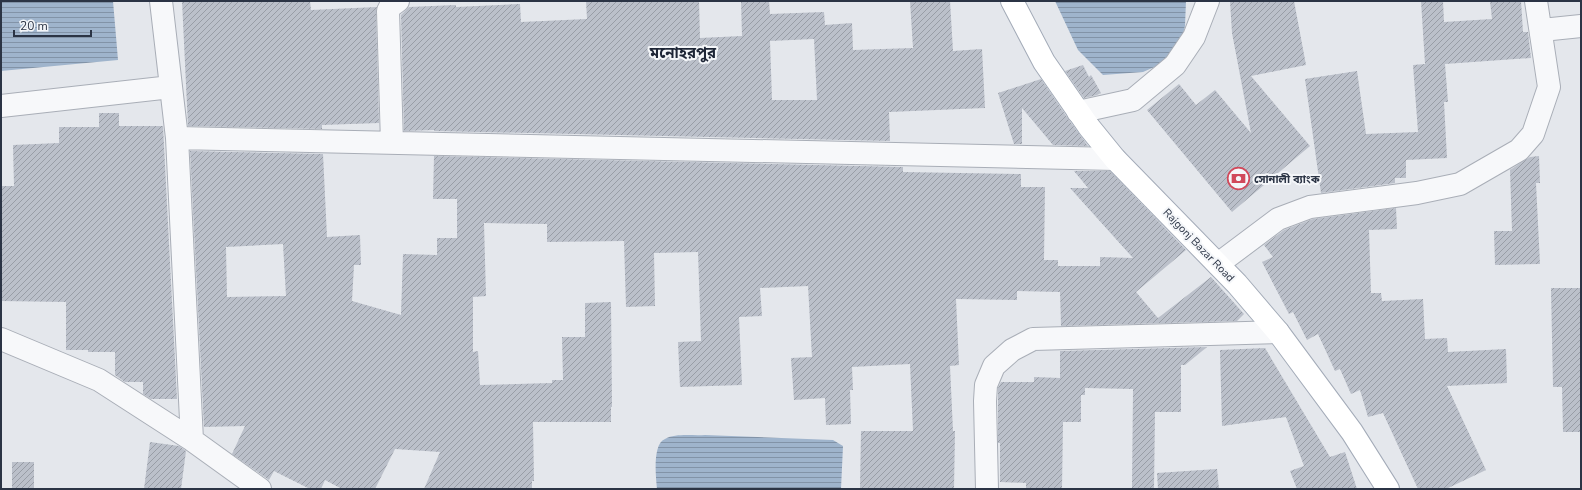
<svg xmlns="http://www.w3.org/2000/svg" width="1582" height="490" font-family="'Nunito Sans','Noto Sans Bengali',sans-serif">
<style>
.water{fill:url(#water-rules)}
.building{fill:url(#building-hatch);fill-rule:evenodd}
.lines{fill:none;stroke-linecap:round;stroke-linejoin:round}
.minor-casing{stroke:#a9aeb7;stroke-width:24}
.primary-casing{stroke:#a3abb8;stroke-width:24}
.minor{stroke:#f7f8fa;stroke-width:22}
.primary{stroke:#fff;stroke-width:22}
.labels{text-anchor:middle;stroke-width:4;stroke-linejoin:round;paint-order:stroke}
.poi-label{font-size:11px;font-weight:bold;fill:#2b3445;stroke:#f4f6f9;text-anchor:start}
.street-label{font-size:11px;fill:#2b3445;stroke:#f4f6f9}
.district-label{font-size:15px;font-weight:bold;fill:#1d2536;stroke:#f4f6f9}
</style>
<defs>
<pattern id="water-rules" width="6" height="5" patternUnits="userSpaceOnUse"><rect width="6" height="5" fill="#9fb4cc"/><path d="M0 2.5h6" fill="none" stroke="#8293a7"/></pattern>
<pattern id="building-hatch" width="6" height="6" patternUnits="userSpaceOnUse"><rect width="6" height="6" fill="#bbc0ca"/><path d="M-1 1l2-2M0 6l6-6M5 7l2-2" fill="none" stroke="#989da6"/></pattern>
</defs>
<rect width="100%" height="100%" fill="#e4e7ec"/>
<!-- water -->
<path class="water" d="M 1,1 L 113,1 L 118,60 L 1,71 Z
M 1055,1 L 1186,1 L 1185,26 L 1179,50 L 1166,62 L 1143,72 L 1103,75 L 1078,50 Z
M 705,435 L 833,440 L 843,446 L 841,489 L 657,489 C 656,478 652,444 665,439 C 676,433 692,436 705,435 Z"/>
<!-- building -->
<path class="building" d="M 182,1 L 310,1 L 311,10 L 377,7 L 376,11 L 379,123 L 322,125 L 322,129 L 188,126 Z
M 586,1 L 699,1 L 700,38 L 742,36 L 741,1 L 769,1 L 770,14 L 824,12 L 825,25 L 852,23 L 853,50 L 913,48 L 910,1 L 950,1 L 953,51 L 982,49 L 985,108 L 889,112 L 890,141 L 434,131 L 434,130 L 404,131 L 401,15 L 409,7 L 456,5 L 456,7 L 520,4 L 521,22 L 587,19 ZM 814,39 L 817,100 L 772,100 L 770,41 Z
M 1230,1 L 1294,1 L 1306,65 L 1251,76 L 1310,146 L 1232,212 L 1147,110 L 1179,84 L 1196,105 L 1215,90 L 1251,133 L 1232,33 Z
M 1421,1 L 1443,1 L 1444,22 L 1492,19 L 1490,1 L 1521,1 L 1523,32 L 1528,32 L 1531,58 L 1445,64 L 1448,102 L 1444,102 L 1447,158 L 1406,160 L 1406,178 L 1395,178 L 1395,183 L 1321,193 L 1305,79 L 1357,71 L 1366,134 L 1418,132 L 1413,65 L 1425,64 Z
M 1083,65 L 1089,77 L 1091,75 L 1101,93 L 1097,95 L 1084,98 L 1065,71 Z
M 1041,79 L 1069,120 L 1088,146 L 1053,145 L 1022,108 L 1022,144 L 1014,144 L 998,93 Z
M 99,113 L 119,113 L 119,126 L 163,126 L 177,399 L 151,399 L 143,394 L 143,382 L 125,382 L 115,375 L 115,352 L 88,352 L 88,350 L 66,350 L 66,302 L 1,301 L 1,186 L 14,186 L 13,145 L 59,143 L 59,127 L 99,127 Z
M 190,151 L 323,154 L 327,237 L 360,235 L 361,265 L 354,265 L 352,301 L 401,315 L 403,254 L 437,255 L 437,238 L 457,238 L 457,199 L 433,199 L 434,156 L 903,167 L 903,172 L 1021,174 L 1021,187 L 1045,187 L 1044,260 L 1058,260 L 1058,266 L 1100,266 L 1100,257 L 1133,258 L 1070,188 L 1088,188 L 1074,171 L 1110,171 L 1186,250 L 1136,292 L 1158,318 L 1211,277 L 1244,314 L 1237,321 L 1061,326 L 1060,292 L 1017,291 L 1017,300 L 956,299 L 959,365 L 950,366 L 953,431 L 955,431 L 954,489 L 860,489 L 861,431 L 913,431 L 910,364 L 852,367 L 853,390 L 850,390 L 851,424 L 826,425 L 825,398 L 794,400 L 791,358 L 812,357 L 808,286 L 760,288 L 762,316 L 739,317 L 742,385 L 680,387 L 678,342 L 701,341 L 698,252 L 654,253 L 655,306 L 626,307 L 624,241 L 547,242 L 547,224 L 484,223 L 486,296 L 473,297 L 473,352 L 478,351 L 480,385 L 552,383 L 552,380 L 563,380 L 562,337 L 585,337 L 585,303 L 611,302 L 612,407 L 611,407 L 611,422 L 533,422 L 534,481 L 532,481 L 532,489 L 424,489 L 440,452 L 395,449 L 375,489 L 342,489 L 325,480 L 321,489 L 310,489 L 274,471 L 269,480 L 232,454 L 245,426 L 204,427 ZM 283,244 L 286,296 L 227,297 L 226,247 Z
M 1539,156 L 1540,183 L 1536,183 L 1540,264 L 1495,265 L 1494,231 L 1512,231 L 1510,170 L 1530,157 Z
M 1396,208 L 1397,229 L 1369,230 L 1371,293 L 1381,293 L 1382,301 L 1423,299 L 1425,339 L 1447,338 L 1448,352 L 1506,349 L 1507,383 L 1447,386 L 1486,470 L 1446,489 L 1418,489 L 1383,413 L 1368,417 L 1360,390 L 1351,394 L 1340,369 L 1335,371 L 1318,334 L 1307,340 L 1293,312 L 1289,314 L 1262,262 L 1273,257 L 1264,245 L 1284,230 L 1313,219 Z
M 1551,288 L 1581,288 L 1581,432 L 1563,432 L 1562,387 L 1553,387 Z
M 1207,347 L 1185,365 L 1181,365 L 1181,412 L 1155,412 L 1154,489 L 1132,489 L 1133,389 L 1085,388 L 1085,395 L 1081,395 L 1081,422 L 1063,422 L 1062,489 L 1026,489 L 1026,483 L 1000,482 L 1000,443 L 998,443 L 998,388 L 1001,382 L 1034,382 L 1034,377 L 1060,378 L 1060,351 Z
M 1265,348 L 1330,457 L 1345,452 L 1357,489 L 1297,489 L 1290,471 L 1304,466 L 1286,417 L 1222,426 L 1220,350 Z
M 150,442 L 179,446 L 186,451 L 181,489 L 144,489 Z
M 12,462 L 34,462 L 34,489 L 12,489 Z
M 1217,469 L 1219,489 L 1158,489 L 1157,473 Z"/>
<g class="lines">
<defs>
<path id="minor" d="M 161,1 L 177,138 L 192,440
M 1542,30 L 1581,26
M 1,106 L 171,87
M 1078,112 L 1133,100 L 1175,65 L 1194,37 L 1208,1
M 177,138 L 1115,159
M 392,143 L 388,11 L 390,7 L 398,1
M 1218,264 L 1278,219 L 1310,207 L 1417,193 L 1460,184 L 1519,150 L 1533,134 L 1549,87 L 1536,1
M 1,339 L 99,380 L 192,440 L 260,489
M 987,489 L 985,401 L 986,385 L 994,366 L 1012,350 L 1033,339 L 1278,332"/>
<path id="primary" d="M 1012,1 L 1044,62 L 1089,127 L 1115,159 L 1237,284 L 1278,332 L 1352,432 L 1388,489"/>
</defs>
<!-- minor casing -->
<use href="#minor" class="minor-casing"/>
<!-- primary casing -->
<use href="#primary" class="primary-casing"/>
<!-- minor -->
<use href="#minor" class="minor"/>
<!-- primary -->
<use href="#primary" class="primary"/>
</g>
<!-- icons -->
<defs>
<symbol id="bank-ring" viewBox="-11 -11 22 22"><circle r="9.5" fill="#f4f6f9" stroke="#d1495b" stroke-width="1.5"/><path d="M-6-4H6V4H-6ZM0-2.3a2.3 2.3 0 1 0 0 4.6a2.3 2.3 0 1 0 0-4.6Z" fill="#d1495b"/></symbol>
</defs>
<g fill-rule="evenodd">
<use href="#bank-ring" x="1226" y="166" width="25" height="25"/>
</g>
<g class="labels">
<!-- poi labels -->
<g class="poi-label">
<text x="1254" y="183">সোনালী ব্যাংক</text>
</g>
<!-- street labels -->
<g class="street-label">
<text transform="translate(1199 245) rotate(46)" y="4">Rajgonj Bazar Road</text>
</g>
<!-- district labels -->
<g class="district-label">
<text x="683" y="58">মনোহরপুর</text>
</g>
</g>
<!-- border -->
<rect width="1582" height="490" fill="none" stroke="#2b3445" stroke-width="4"/>
<!-- scale -->
<path d="M14 30v6h77v-6" fill="none" stroke="#2b3445" stroke-width="2"/>
<text x="20" y="30" font-size="12" fill="#2b3445" stroke="#f4f6f9" stroke-width="3" paint-order="stroke">20 m</text>
</svg>
